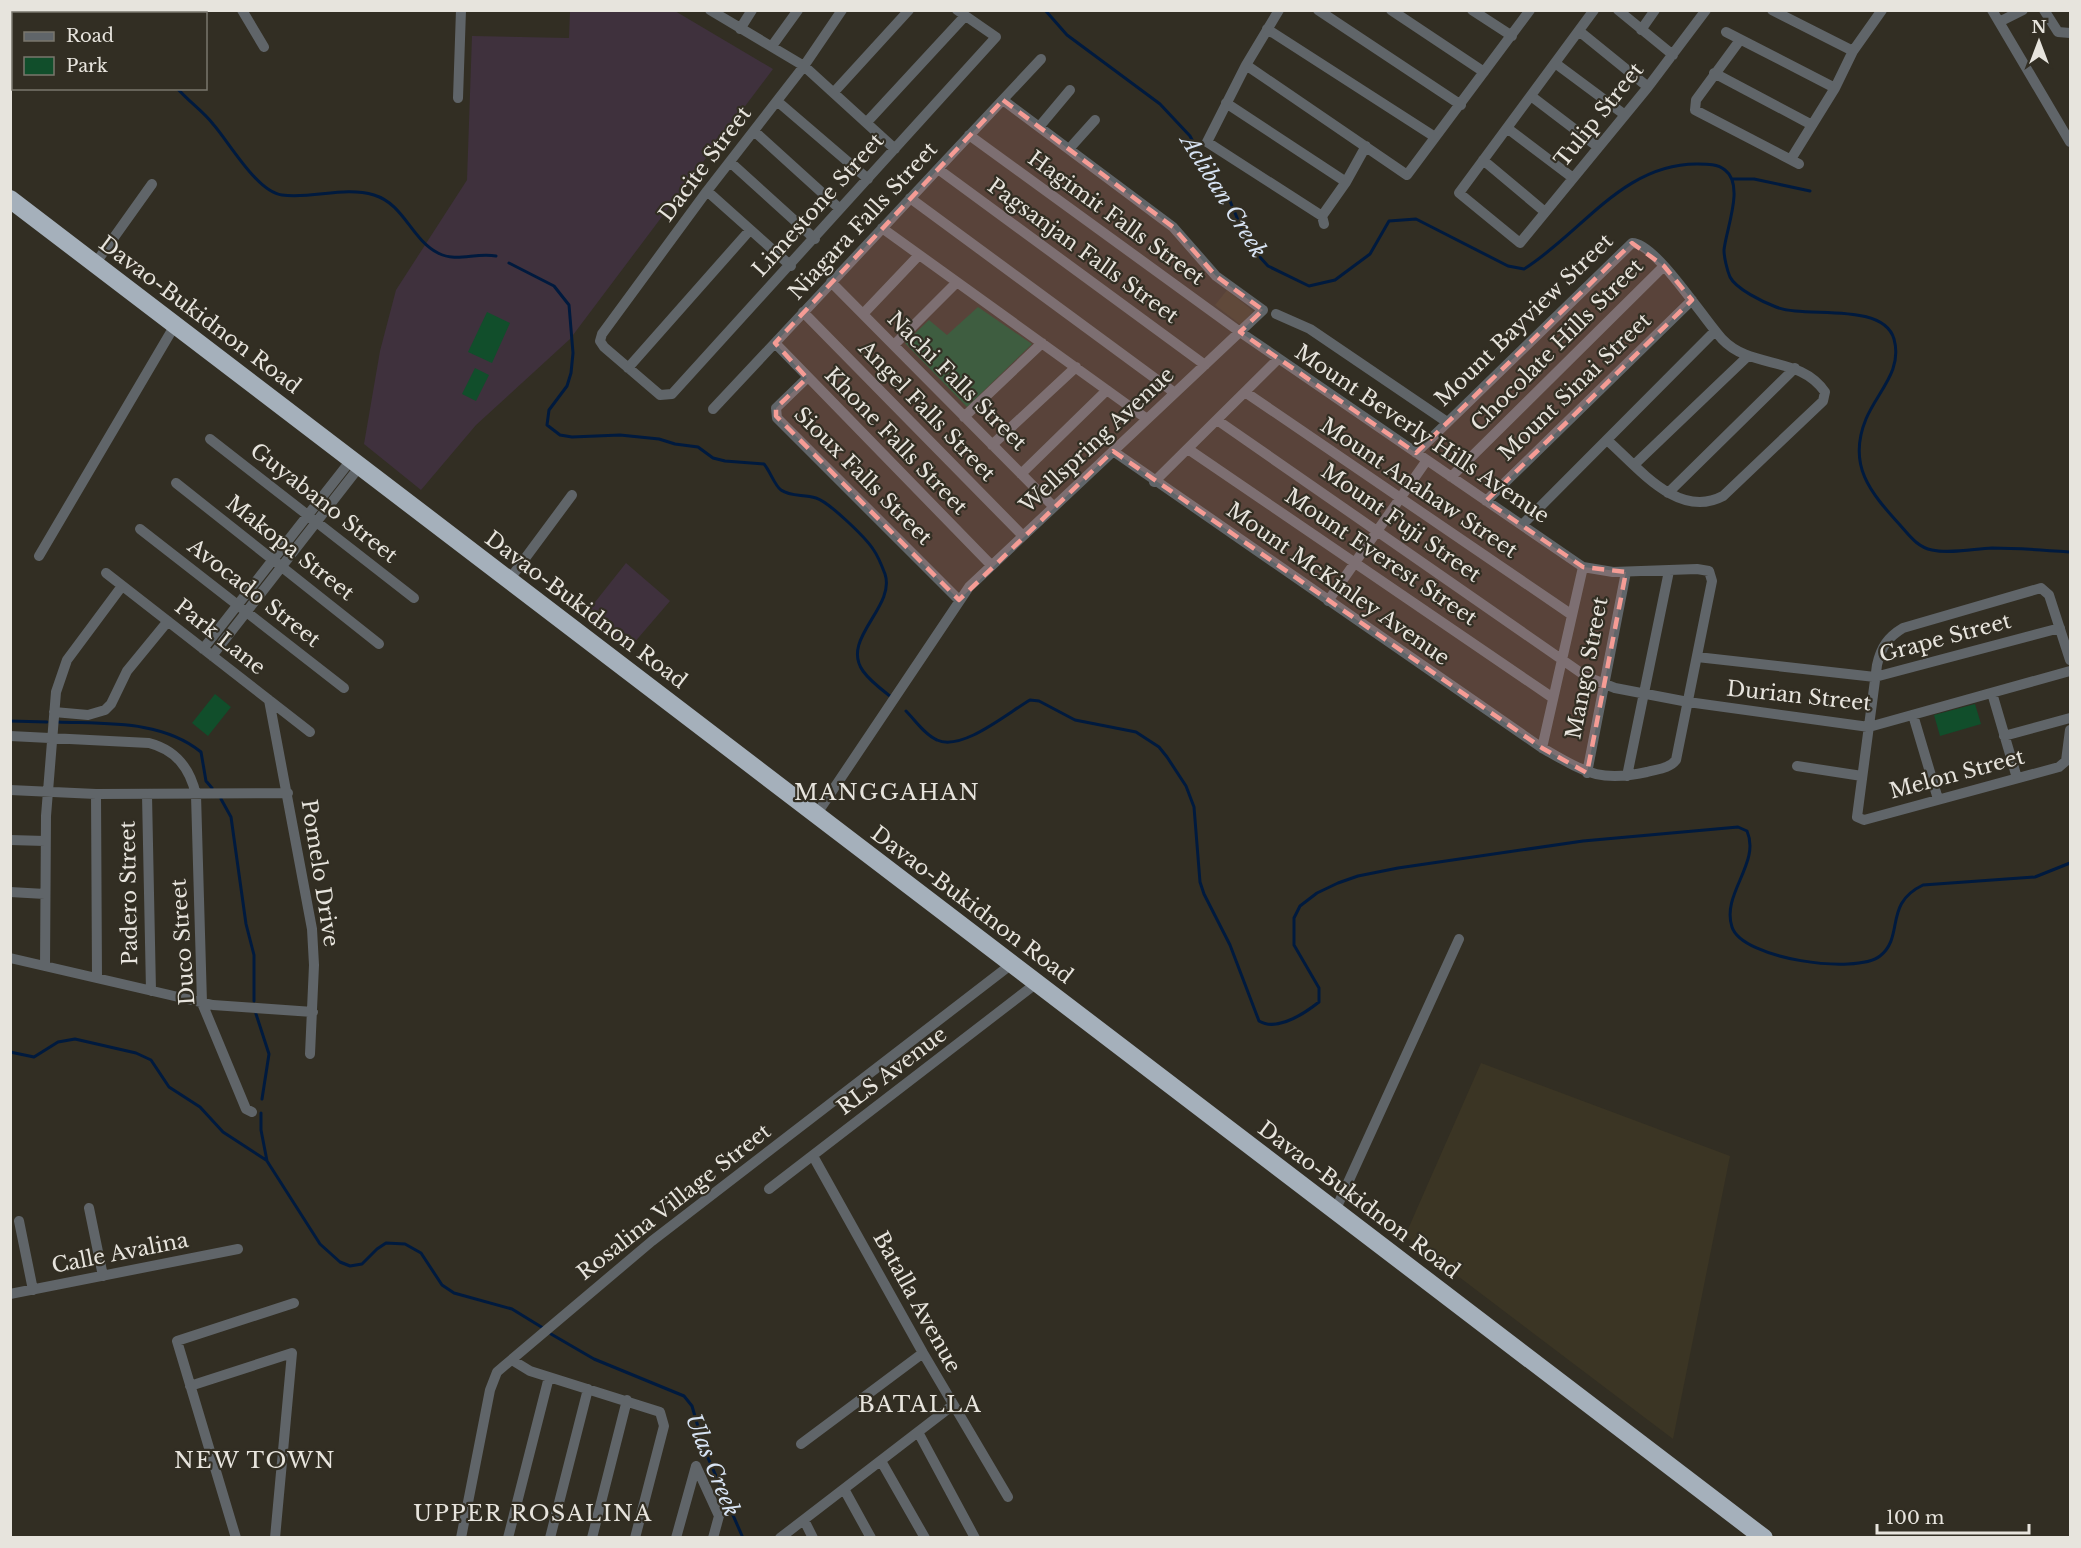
<svg xmlns="http://www.w3.org/2000/svg" width="2081" height="1548" font-family="'Libre Baskerville',serif">
<style>
.commercial{fill:#3f313d}
.built{fill:#3b3524}
.green{fill:#114e2b}
.lines{fill:none;stroke-linecap:round;stroke-linejoin:round}
.stream{stroke:#001a3e;stroke-width:3}
.street{stroke:#606569;stroke-width:10}
.highway{stroke:#a5b0bb;stroke-width:18}
.marked{fill:#f59c95;fill-opacity:0.2;stroke:#f59c95;stroke-width:4.5;stroke-dasharray:12 8;stroke-linejoin:round}
.labels{text-anchor:middle;stroke-width:4.5;stroke-linejoin:round;paint-order:stroke}
.street-label{font-size:21px;fill:#e7e4dd;stroke:#322e23}
.water-label{font-size:22px;font-style:italic;fill:#d7e3f3;stroke:#322e23}
.neighbourhood-label{font-size:22px;letter-spacing:1.5px;fill:#e7e4dd;stroke:#322e23}
</style>
<rect width="100%" height="100%" fill="#322e23"/>
<!-- commercial -->
<path class="commercial" d="M 570,11 L 675,11 L 773,69 L 570,339 L 476,425 L 421,490 L 364,444 L 380,351 L 396,290 L 467,180 L 472,36 L 569,38 Z
M 626,563 L 670,601 L 627,651 L 584,616 Z"/>
<!-- built -->
<path class="built" d="M 1227,290 L 1253,311 L 1241,325 L 1215,305 Z
M 1481,1063 L 1730,1156 L 1673,1439 L 1405,1236 Z"/>
<!-- green -->
<path class="green" d="M 978,307 L 1032,344 L 967,407 L 905,343 L 929,320 L 947,335 Z
M 487,312 L 510,323 L 492,363 L 468,352 Z
M 475,368 L 489,375 L 476,401 L 462,394 Z
M 215,694 L 231,707 L 208,736 L 192,723 Z
M 1975,704 L 1981,724 L 1940,736 L 1934,715 Z"/>
<g class="lines">
<!-- stream -->
<path class="stream" d="M 113,10 L 115,14
M 1045,10 L 1067,35 L 1160,104 L 1190,136 L 1209,172 L 1230,201 L 1248,244 L 1268,266 L 1309,286 L 1335,280 L 1370,254 L 1389,221 L 1416,219 L 1508,266 L 1524,269 C 1582,233 1623,163 1698,164 C 1707,164 1718,164 1725,170 C 1745,185 1726,229 1724,250 C 1724,257 1727,270 1730,277 C 1736,289 1763,302 1776,307 C 1805,319 1883,301 1894,339 C 1903,371 1877,392 1866,419 C 1847,465 1870,492 1900,525 C 1909,535 1917,547 1932,550 C 1950,554 1973,549 1992,548 C 2018,548 2044,550 2070,552
M 177,88 C 188,101 203,111 213,124 C 229,142 257,192 282,195 C 313,199 344,186 374,195 C 404,204 411,239 438,253 C 457,263 475,252 496,256
M 1733,179 L 1754,179 L 1810,191
M 509,263 L 554,286 L 569,305 L 573,353 L 571,373 L 567,386 L 549,410 L 547,425 L 560,435 L 572,437 L 620,435 L 659,439 L 675,444 L 698,447 L 713,458 L 725,461 L 764,464 C 770,471 775,486 781,490 C 791,497 803,494 816,498 C 829,502 865,537 873,549 C 878,556 882,566 885,574 C 896,607 840,639 863,671 C 870,681 881,689 890,696
M 906,711 C 915,720 925,735 937,740 C 962,752 1009,712 1030,700 L 1039,701 L 1075,720 L 1136,732 L 1159,747 L 1167,757 L 1186,786 L 1194,807 L 1200,882 L 1204,894 L 1230,945 L 1259,1021 C 1277,1032 1305,1013 1319,1002 L 1319,988 L 1294,945 L 1294,918 L 1300,906 L 1317,893 L 1338,883 L 1358,876 L 1398,868 L 1583,841 L 1738,827 L 1747,831 C 1761,863 1721,894 1732,927 C 1742,959 1856,975 1880,956 C 1905,936 1883,904 1923,885 L 2035,877 L 2070,863
M 10,721 L 47,722
M 58,722 C 106,724 162,720 201,752 L 206,781 L 212,788
M 221,799 L 231,817 L 246,924 L 254,955 L 254,1001
M 256,1014 L 269,1054 L 262,1099
M 10,1052 L 34,1057 L 58,1042 L 75,1039 L 136,1053 L 151,1060 L 169,1087 L 200,1107 L 223,1132 L 266,1160
M 261,1113 L 261,1130 L 267,1161 L 320,1244 L 340,1262 L 350,1266 L 362,1264 L 377,1249 L 386,1243 L 405,1244 L 421,1253 L 442,1285 L 454,1293 L 512,1309 L 543,1328
M 551,1334 L 594,1359 L 684,1396 L 692,1406 L 705,1451 L 743,1538"/>
<!-- street -->
<path class="street" d="M 242,10 L 264,47
M 710,10 L 804,66 L 895,149
M 842,10 L 804,66 L 707,191 L 602,334 L 600,341 L 604,347 L 660,395 L 672,394 L 996,37 L 957,10
M 1279,10 L 1246,65 L 1207,142 L 1322,216
M 1318,10 L 1461,105
M 1391,10 L 1484,72
M 1472,10 L 1512,36
M 1594,10 L 1459,193 L 1520,243 L 1648,87 L 1706,10
M 1618,10 L 1673,55
M 1772,10 L 1853,51
M 1992,10 L 2070,142
M 2044,10 L 2058,32 L 2070,33
M 196,14 L 200,10
M 1999,22 L 2023,10
M 740,29 L 752,10
M 1267,29 L 1435,137
M 1641,30 L 1655,10
M 1579,31 L 1648,87
M 1726,32 L 1835,88
M 1740,40 L 1696,100 L 1695,110 L 1799,164
M 772,46 L 798,10
M 1555,63 L 1625,115
M 1246,65 L 1407,175 L 1530,10
M 1714,73 L 1812,125
M 835,91 L 909,10
M 1531,96 L 1598,147
M 458,98 L 461,10
M 777,101 L 868,179
M 1226,103 L 1346,182
M 867,122 L 965,16
M 1039,127 L 1070,90
M 1507,128 L 1573,178
M 754,131 L 840,209
M 969,135 L 1240,332 L 1583,567 L 1613,572 L 1697,569 L 1709,571 L 1712,581 L 1676,760 C 1669,769 1657,769 1647,772 C 1597,783 1584,771 1542,748 L 1113,451
M 1069,149 L 1095,120
M 1791,159 L 1835,88 L 1853,51 L 1882,10
M 1483,160 L 1545,212
M 730,162 L 815,239
M 938,169 L 1205,365
M 707,191 L 791,266
M 910,198 L 1175,393
M 1324,224 L 1322,216 L 1346,182 L 1366,146
M 882,228 L 1147,419
M 95,264 L 152,184
M 831,282 L 1054,507
M 803,312 L 1023,536
M 863,314 L 919,255
M 1276,314 L 1310,329 L 1447,422
M 775,343 L 991,565
M 894,345 L 957,282
M 628,368 L 750,230
M 807,378 L 776,408 L 777,418 L 959,600
M 1245,392 L 1572,615
M 713,409 L 1041,59
M 964,417 L 1042,343
M 1217,420 L 1587,677 L 1615,688 L 1688,702 L 1869,727 L 2070,671
M 210,439 L 414,598
M 992,445 L 1076,367
M 1188,449 L 1553,698
M 1416,453 L 1632,243 C 1655,242 1705,321 1722,339 C 1751,370 1800,355 1825,392 L 1823,401 L 1723,496 C 1678,520 1638,467 1607,440
M 1635,464 L 1747,357
M 1021,474 L 1107,390
M 1451,477 L 1664,266
M 1154,482 L 1278,359
M 176,483 L 379,644
M 1668,493 L 1795,368
M 1486,501 L 1692,300
M 1522,525 L 1715,331
M 140,529 L 344,688
M 39,556 L 175,325
M 106,573 L 310,732
M 509,580 L 572,495
M 1328,601 L 1427,460
M 203,649 L 351,460
M 212,656 L 360,466
M 1697,657 L 1875,677 L 2060,628
M 2070,660 L 2049,595 L 2041,588 L 1903,628 C 1888,637 1881,647 1877,665 L 1857,817 L 1864,820 L 2059,767 L 2066,761 L 2070,730
M 1992,693 L 2017,778
M 269,700 L 312,929 L 314,965 L 310,1054
M 54,712 L 88,715 L 105,710 L 111,704 L 127,671 L 168,621
M 1913,715 L 1938,799
M 10,736 L 149,743 C 176,750 190,768 196,795 L 202,1003 L 246,1109 L 252,1112
M 2004,736 L 2070,718
M 1542,748 L 1583,567
M 1797,766 L 1862,776
M 1587,773 L 1626,572
M 1627,776 L 1669,571
M 10,790 L 96,794 L 288,793
M 96,794 L 97,978
M 147,795 L 151,991
M 816,815 L 969,587 L 1263,310 L 1216,276 L 1173,227 L 1003,100
M 10,840 L 45,841
M 10,892 L 45,894
M 10,958 L 213,1005 L 313,1012
M 45,966 L 46,816 L 56,692 L 67,660 L 122,586
M 813,1156 L 923,1353 L 1008,1497
M 769,1189 L 1038,982
M 89,1208 L 103,1276
M 1335,1211 L 1459,939
M 19,1221 L 33,1290
M 10,1294 L 238,1249
M 512,1360 L 530,1371 L 660,1412 L 664,1426 L 635,1538
M 190,1386 L 292,1353 L 275,1538
M 918,1432 L 975,1538
M 801,1444 L 923,1353
M 881,1461 L 925,1538
M 696,1466 L 719,1516 L 713,1538
M 844,1489 L 871,1538
M 804,1520 L 813,1538
M 236,1538 L 177,1341 L 294,1303
M 461,1538 L 490,1390 L 497,1372 L 504,1366 L 652,1241 L 1013,963
M 508,1538 L 549,1377
M 550,1538 L 588,1389
M 592,1538 L 627,1400
M 676,1538 L 696,1466
M 780,1538 L 953,1405"/>
<!-- highway -->
<path class="highway" d="M 10,199 L 1764,1538"/>
</g>
<!-- marked area -->
<path class="marked" d="M 1003,100 L 1173,227 L 1216,276 L 1263,310 L 1240,332 L 1416,453 L 1632,243 L 1664,266 L 1692,300 L 1486,501 L 1583,567 L 1626,572 L 1587,773 L 1542,748 L 1113,451 L 959,600 L 776,416 L 776,408 L 807,378 L 775,343 Z"/>
<g class="labels">
<!-- street labels -->
<g class="street-label">
<text transform="translate(1599 115) rotate(-51)" y="7">Tulip Street</text>
<text transform="translate(705 164) rotate(-53)" y="7">Dacite Street</text>
<text transform="translate(818 205) rotate(-48)" y="7">Limestone Street</text>
<text transform="translate(1116 218) rotate(36)" y="7">Hagimit Falls Street</text>
<text transform="translate(863 221) rotate(-47)" y="7">Niagara Falls Street</text>
<text transform="translate(1083 251) rotate(36)" y="7">Pagsanjan Falls Street</text>
<text transform="translate(200 315) rotate(37)" y="7">Davao-Bukidnon Road</text>
<text transform="translate(1524 320) rotate(-44)" y="7">Mount Bayview Street</text>
<text transform="translate(1557 345) rotate(-45)" y="7">Chocolate Hills Street</text>
<text transform="translate(957 381) rotate(45)" y="7">Nachi Falls Street</text>
<text transform="translate(1575 387) rotate(-44)" y="7">Mount Sinai Street</text>
<text transform="translate(927 411) rotate(46)" y="7">Angel Falls Street</text>
<text transform="translate(1422 434) rotate(34)" y="7">Mount Beverly Hills Avenue</text>
<text transform="translate(1097 440) rotate(-43)" y="7">Wellspring Avenue</text>
<text transform="translate(896 441) rotate(46)" y="7">Khone Falls Street</text>
<text transform="translate(863 476) rotate(45)" y="7">Sioux Falls Street</text>
<text transform="translate(1419 488) rotate(34)" y="7">Mount Anahaw Street</text>
<text transform="translate(324 503) rotate(38)" y="7">Guyabano Street</text>
<text transform="translate(1401 523) rotate(35)" y="7">Mount Fuji Street</text>
<text transform="translate(290 548) rotate(38)" y="7">Makopa Street</text>
<text transform="translate(1381 557) rotate(34)" y="7">Mount Everest Street</text>
<text transform="translate(1338 584) rotate(35)" y="7">Mount McKinley Avenue</text>
<text transform="translate(254 593) rotate(38)" y="7">Avocado Street</text>
<text transform="translate(586 610) rotate(37)" y="7">Davao-Bukidnon Road</text>
<text transform="translate(220 637) rotate(38)" y="7">Park Lane</text>
<text transform="translate(1945 638) rotate(-15)" y="7">Grape Street</text>
<text transform="translate(1587 668) rotate(-79)" y="7">Mango Street</text>
<text transform="translate(1799 696) rotate(6)" y="7">Durian Street</text>
<text transform="translate(1957 774) rotate(-15)" y="7">Melon Street</text>
<text transform="translate(320 873) rotate(81)" y="7">Pomelo Drive</text>
<text transform="translate(129 893) rotate(-91)" y="7">Padero Street</text>
<text transform="translate(972 905) rotate(37)" y="7">Davao-Bukidnon Road</text>
<text transform="translate(183 942) rotate(-94)" y="7">Duco Street</text>
<text transform="translate(892 1071) rotate(-37)" y="7">RLS Avenue</text>
<text transform="translate(1359 1200) rotate(37)" y="7">Davao-Bukidnon Road</text>
<text transform="translate(674 1202) rotate(-38)" y="7">Rosalina Village Street</text>
<text transform="translate(120 1253) rotate(-11)" y="7">Calle Avalina</text>
<text transform="translate(917 1302) rotate(61)" y="7">Batalla Avenue</text>
</g>
<!-- water labels -->
<g class="water-label">
<text transform="translate(1224 196) rotate(58)" y="8">Acliban Creek</text>
<text transform="translate(713 1465) rotate(68)" y="8">Ulas Creek</text>
</g>
<!-- neighbourhood labels -->
<g class="neighbourhood-label">
<text x="887" y="800">MANGGAHAN</text>
<text x="920" y="1412">BATALLA</text>
<text x="255" y="1468">NEW TOWN</text>
<text x="533" y="1521">UPPER ROSALINA</text>
</g>
</g>
<!-- border -->
<rect width="2081" height="1548" fill="none" stroke="#e7e4dd" stroke-width="24"/>
<!-- legend -->
<rect x="12" y="12" width="195" height="78" fill="#322e23" stroke="#7a776d" stroke-width="1.5"/>
<rect x="24" y="32" width="30" height="9" fill="#606569" stroke="#7a776d" stroke-width="1.5"/>
<text x="66" y="42" font-size="18" fill="#e7e4dd">Road</text>
<rect x="24" y="57" width="30" height="18" fill="#114e2b" stroke="#7a776d" stroke-width="1.5"/>
<text x="66" y="72" font-size="18" fill="#e7e4dd">Park</text>
<!-- north arrow -->
<g transform="translate(2039 42)" stroke="#322e23" stroke-width="4.5" paint-order="stroke">
<path d="M0-4.5L10 22L0 15L-10 22Z" fill="#e7e4dd"/>
<text y="-9" font-size="16" font-weight="bold" text-anchor="middle" fill="#e7e4dd">N</text>
</g>
<!-- scale -->
<path d="M1877 1524v9h152v-9" fill="none" stroke="#e7e4dd" stroke-width="3"/>
<text x="1886" y="1524" font-size="18" fill="#e7e4dd" stroke="#322e23" stroke-width="4.5" paint-order="stroke">100 m</text>
</svg>
